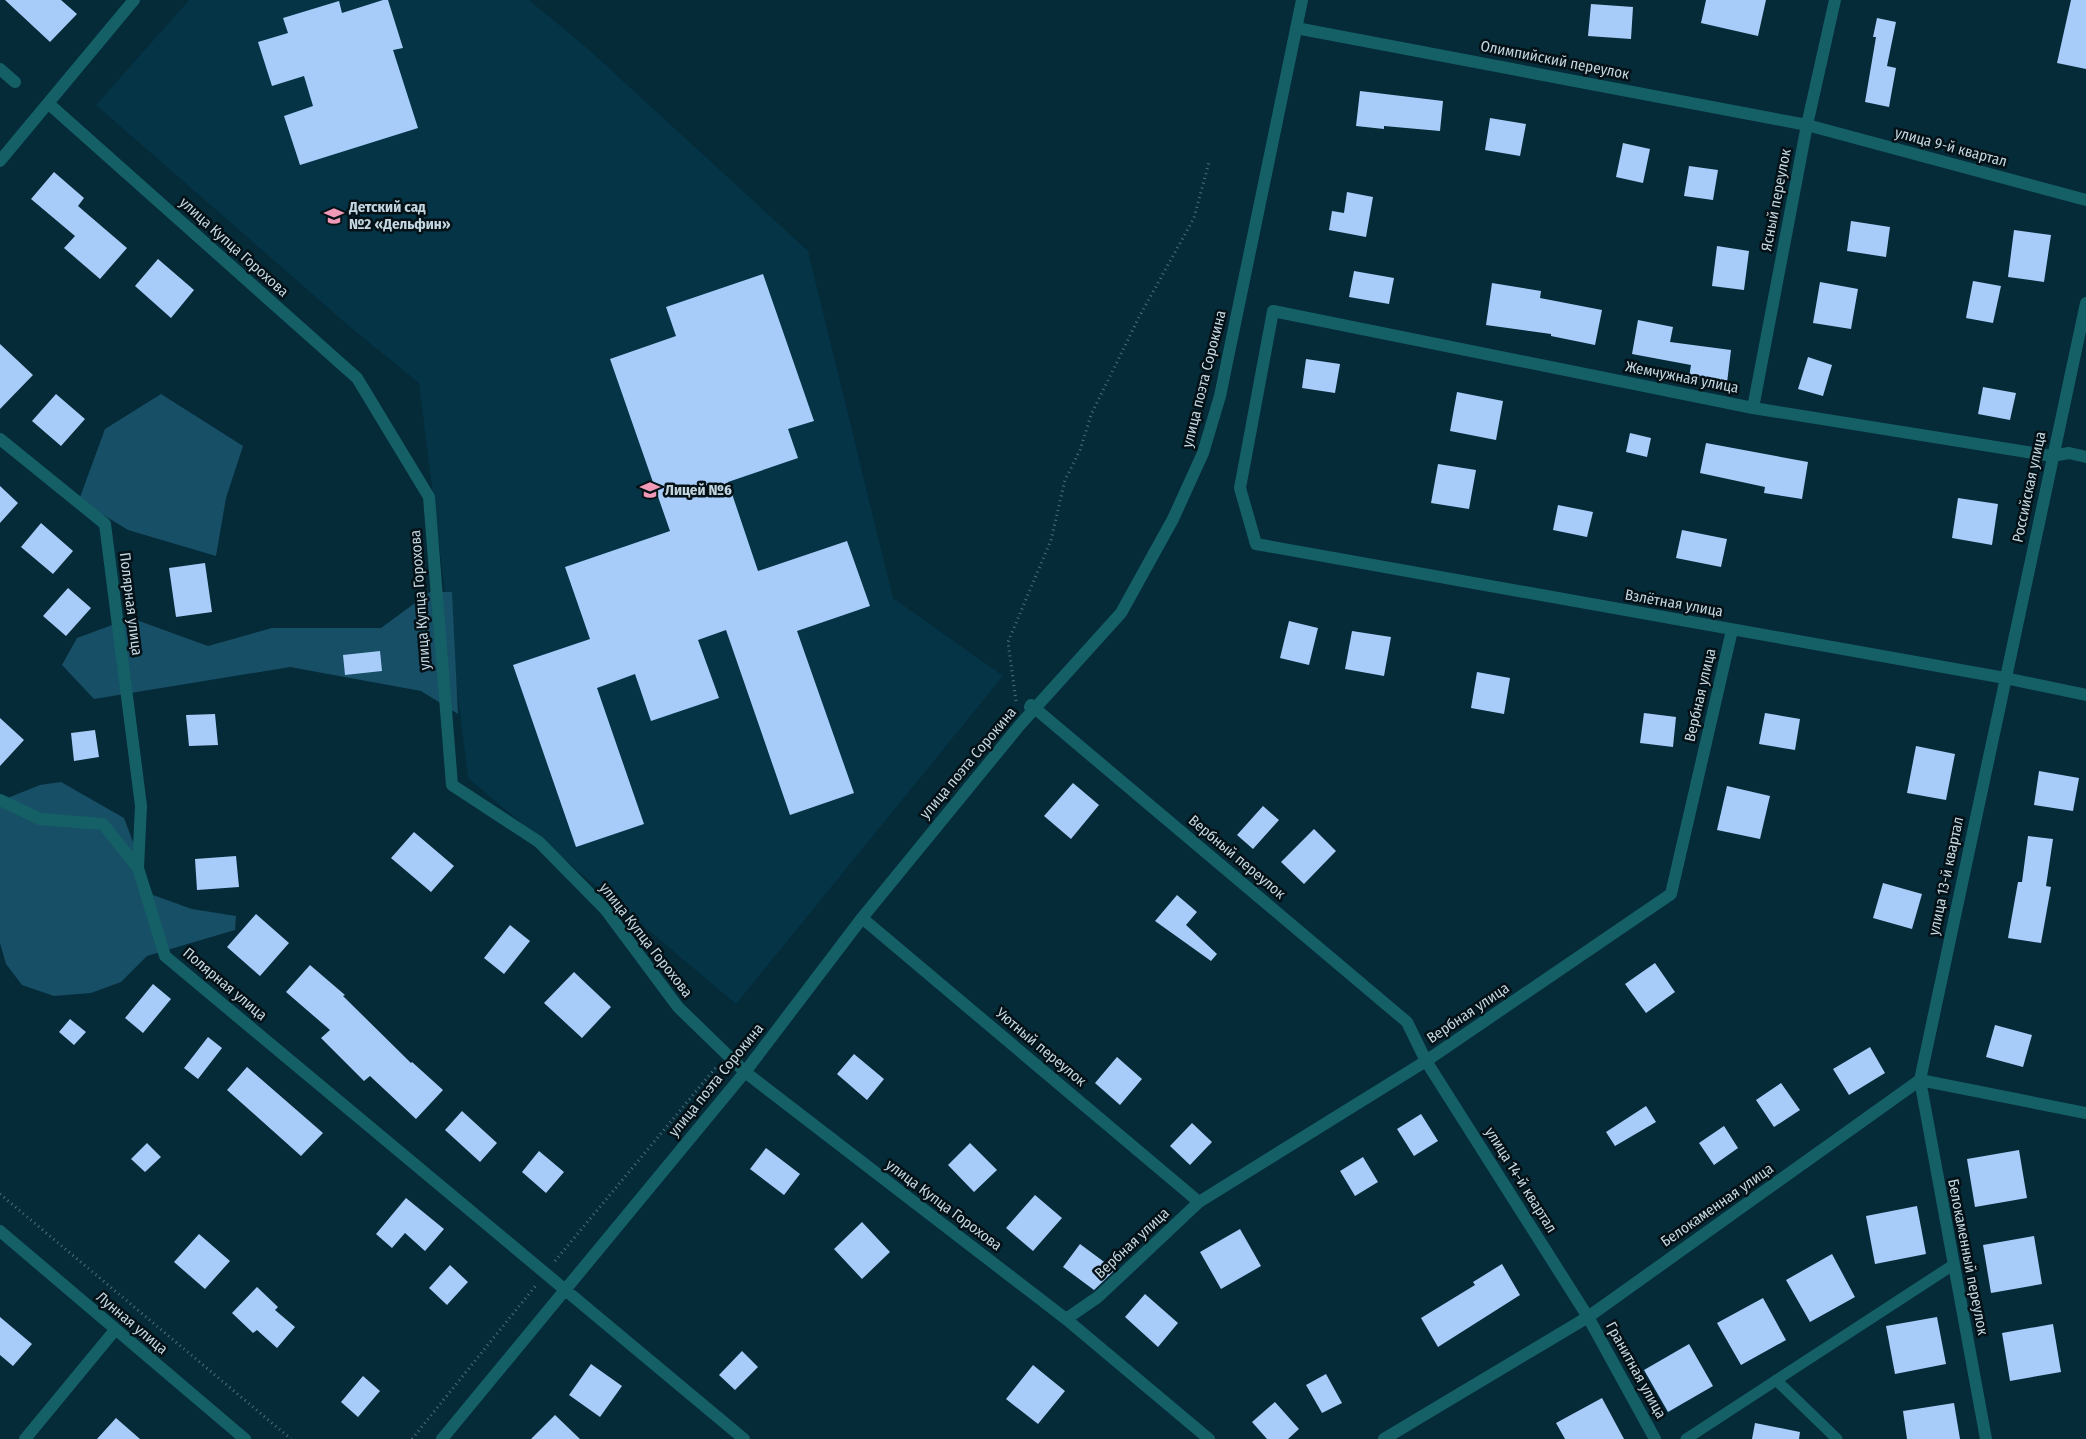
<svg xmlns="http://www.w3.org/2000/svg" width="2086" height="1439" font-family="'Fira Sans Condensed',sans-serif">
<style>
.built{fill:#043446}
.green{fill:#174f66}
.building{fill:#a8ccfa}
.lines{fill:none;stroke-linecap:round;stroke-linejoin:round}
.path{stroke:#516f7b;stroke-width:3;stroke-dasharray:1 4;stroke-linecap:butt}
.service{stroke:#156066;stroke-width:11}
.minor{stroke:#156066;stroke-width:12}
.tertiary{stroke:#156066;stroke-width:12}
.labels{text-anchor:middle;stroke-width:5;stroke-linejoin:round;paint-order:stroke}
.street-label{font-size:15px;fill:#c4d6e0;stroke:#041117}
.poi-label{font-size:15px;font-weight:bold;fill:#c4d6e0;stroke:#041117;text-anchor:start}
</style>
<rect width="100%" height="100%" fill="#052a38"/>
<!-- built -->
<path class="built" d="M 189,0 L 529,0 L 587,48 L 808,251 L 893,598 L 1003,676 L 736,1004 L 468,778 L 419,383 L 350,327 L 96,105 Z"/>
<!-- green -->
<path class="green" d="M 161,394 L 243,446 L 226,498 L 216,556 L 128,530 L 79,500 L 105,429 Z
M 430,592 L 452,592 L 458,714 L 421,691 L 290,667 L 94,699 L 62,665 L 77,638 L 131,618 L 208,646 L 272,628 L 381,628 Z
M 61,782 L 124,818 L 153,895 L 192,909 L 236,916 L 235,930 L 147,956 L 121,982 L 91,993 L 54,996 L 22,985 L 6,964 L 0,943 L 0,801 L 40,785 Z"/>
<!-- building -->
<path class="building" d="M 5,0 L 61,0 L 77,14 L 50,42 Z
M 383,0 L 388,0 L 403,48 L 393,50 L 418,128 L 300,165 L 284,116 L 313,106 L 304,76 L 272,86 L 258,42 L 288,33 L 283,18 L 339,1 L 342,13 Z
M 1706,0 L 1766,0 L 1758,36 L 1701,23 Z
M 2071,0 L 2086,0 L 2086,69 L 2057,63 Z
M 1591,4 L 1633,7 L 1631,39 L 1588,36 Z
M 1877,18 L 1896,22 L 1887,66 L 1896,68 L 1889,107 L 1865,102 L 1876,37 L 1873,37 Z
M 1360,91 L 1443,101 L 1440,131 L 1384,126 L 1384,129 L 1356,126 Z
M 1490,118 L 1526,124 L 1520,156 L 1485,150 Z
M 1623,143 L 1650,149 L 1643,183 L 1616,177 Z
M 1689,166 L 1718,170 L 1713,200 L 1684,196 Z
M 54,172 L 84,198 L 78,206 L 127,248 L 100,279 L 64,248 L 75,236 L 31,199 Z
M 1347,192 L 1373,197 L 1366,237 L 1329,230 L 1332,211 L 1344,213 Z
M 1851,221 L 1890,227 L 1886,257 L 1847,251 Z
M 2014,230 L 2051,235 L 2044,282 L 2008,277 Z
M 1717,246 L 1749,251 L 1744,290 L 1712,286 Z
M 158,259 L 194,290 L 171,318 L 135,286 Z
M 1354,271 L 1394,278 L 1389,304 L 1349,297 Z
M 763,274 L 814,421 L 788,429 L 798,458 L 728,482 L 758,571 L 847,541 L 870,606 L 797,631 L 854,793 L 790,815 L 726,630 L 698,640 L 719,698 L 651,721 L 635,674 L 597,688 L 644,824 L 576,847 L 513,665 L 590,639 L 565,567 L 670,531 L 610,359 L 676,336 L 666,307 Z
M 1973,281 L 2001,286 L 1993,323 L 1966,318 Z
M 1820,282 L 1858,289 L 1851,329 L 1813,323 Z
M 1492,283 L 1541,291 L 1540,298 L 1602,310 L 1595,345 L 1551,336 L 1551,334 L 1486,325 Z
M 1638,320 L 1673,327 L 1670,342 L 1731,350 L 1727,383 L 1689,377 L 1691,365 L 1632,354 Z
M 0,344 L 33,375 L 0,409 Z
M 1808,357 L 1832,365 L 1823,396 L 1798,389 Z
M 1306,359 L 1340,364 L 1335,393 L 1302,388 Z
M 1983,387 L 2016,393 L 2010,420 L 1978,414 Z
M 1457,392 L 1503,401 L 1496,440 L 1450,431 Z
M 56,394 L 85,419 L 61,446 L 32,421 Z
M 1630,433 L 1651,438 L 1647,457 L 1626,452 Z
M 1706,443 L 1808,462 L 1802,499 L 1764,493 L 1765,487 L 1700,473 Z
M 1438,464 L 1476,470 L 1469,509 L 1431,503 Z
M 0,486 L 18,503 L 0,523 Z
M 1958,498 L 1998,504 L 1992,545 L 1952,538 Z
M 1558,505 L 1593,512 L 1587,537 L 1553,530 Z
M 41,523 L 73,551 L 53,574 L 21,547 Z
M 1682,530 L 1727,539 L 1721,567 L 1676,558 Z
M 205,563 L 212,612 L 176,617 L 169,568 Z
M 68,588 L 91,608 L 66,636 L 43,616 Z
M 1289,621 L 1318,628 L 1309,665 L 1280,658 Z
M 1352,631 L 1391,637 L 1384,676 L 1345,669 Z
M 380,651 L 382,671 L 345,675 L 343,655 Z
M 1477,672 L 1510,678 L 1504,714 L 1471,708 Z
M 1644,713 L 1676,717 L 1673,747 L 1640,743 Z
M 1765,713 L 1800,719 L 1795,750 L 1759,744 Z
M 215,714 L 218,745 L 189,746 L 186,715 Z
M 0,718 L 24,740 L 0,766 Z
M 95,730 L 99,757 L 74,761 L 71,733 Z
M 1916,746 L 1955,754 L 1946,800 L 1907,793 Z
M 2039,771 L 2079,778 L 2073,811 L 2034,805 Z
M 1073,783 L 1099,805 L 1071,839 L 1044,816 Z
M 1727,786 L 1770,796 L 1760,839 L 1717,830 Z
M 1263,806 L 1279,820 L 1253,849 L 1237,835 Z
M 1314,829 L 1336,851 L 1304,884 L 1281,862 Z
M 414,832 L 454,866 L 431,892 L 391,858 Z
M 2028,836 L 2053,839 L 2046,886 L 2051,887 L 2041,943 L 2008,938 L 2018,882 L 2022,882 Z
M 236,856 L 239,887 L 197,890 L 195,859 Z
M 1883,883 L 1922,894 L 1912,929 L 1873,918 Z
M 1177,895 L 1197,912 L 1186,925 L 1217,954 L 1211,961 L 1155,921 Z
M 256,914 L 289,943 L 260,976 L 227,947 Z
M 510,925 L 530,941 L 504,974 L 484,958 Z
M 1655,963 L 1675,992 L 1646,1013 L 1625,984 Z
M 310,965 L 345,995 L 343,996 L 411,1063 L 412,1062 L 443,1090 L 416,1119 L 370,1076 L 364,1081 L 321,1038 L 330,1030 L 286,992 Z
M 574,972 L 611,1007 L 582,1038 L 544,1003 Z
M 153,984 L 171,999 L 143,1033 L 125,1018 Z
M 70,1019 L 86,1032 L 74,1045 L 59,1032 Z
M 1995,1025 L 2032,1035 L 2023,1067 L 1986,1057 Z
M 208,1037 L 222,1048 L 198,1079 L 184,1068 Z
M 1870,1047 L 1885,1073 L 1849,1095 L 1833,1069 Z
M 854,1054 L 884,1079 L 867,1100 L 837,1074 Z
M 1117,1057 L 1142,1079 L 1120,1105 L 1095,1083 Z
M 247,1067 L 323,1133 L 301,1156 L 227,1090 Z
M 1781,1083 L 1800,1110 L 1774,1127 L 1756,1100 Z
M 1646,1106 L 1656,1122 L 1615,1146 L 1606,1132 Z
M 462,1111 L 497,1143 L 480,1162 L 445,1130 Z
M 1421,1114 L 1438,1141 L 1414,1156 L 1397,1129 Z
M 1192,1123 L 1212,1142 L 1190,1165 L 1170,1146 Z
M 1724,1126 L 1738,1148 L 1714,1165 L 1699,1143 Z
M 147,1143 L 161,1157 L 145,1172 L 131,1159 Z
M 970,1143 L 997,1170 L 974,1192 L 948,1165 Z
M 766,1148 L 800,1174 L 784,1195 L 750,1169 Z
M 2019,1150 L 2027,1198 L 1975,1207 L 1967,1159 Z
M 539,1151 L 564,1172 L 546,1193 L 522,1172 Z
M 1363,1157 L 1378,1182 L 1355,1196 L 1340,1171 Z
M 1035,1195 L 1062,1218 L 1033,1251 L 1006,1228 Z
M 406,1198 L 444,1229 L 425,1251 L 405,1233 L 392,1248 L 376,1234 Z
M 1917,1206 L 1926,1254 L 1875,1264 L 1866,1216 Z
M 862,1222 L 890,1252 L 862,1279 L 834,1249 Z
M 1240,1229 L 1261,1266 L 1221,1289 L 1200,1252 Z
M 199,1234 L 230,1261 L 205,1289 L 174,1262 Z
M 2034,1236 L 2042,1284 L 1991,1293 L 1983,1245 Z
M 1080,1244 L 1115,1270 L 1094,1290 L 1063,1267 Z
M 1832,1254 L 1855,1297 L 1810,1322 L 1786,1280 Z
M 1502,1264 L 1520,1295 L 1438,1347 L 1421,1318 L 1475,1285 L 1473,1282 Z
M 450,1265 L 468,1282 L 447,1305 L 429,1288 Z
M 257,1287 L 278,1307 L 275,1310 L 295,1327 L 277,1348 L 257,1330 L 253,1333 L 232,1313 Z
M 1145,1294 L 1178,1323 L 1158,1347 L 1125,1317 Z
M 1763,1298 L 1786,1340 L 1741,1365 L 1717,1323 Z
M 0,1317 L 32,1344 L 13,1366 L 0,1355 Z
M 1937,1317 L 1946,1364 L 1895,1374 L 1886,1326 Z
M 2053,1324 L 2061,1372 L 2010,1381 L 2002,1333 Z
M 1689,1344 L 1713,1386 L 1668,1412 L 1644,1370 Z
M 742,1351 L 758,1367 L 735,1390 L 719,1375 Z
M 591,1364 L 622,1386 L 600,1417 L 569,1395 Z
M 1033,1365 L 1065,1391 L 1038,1424 L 1006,1399 Z
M 1326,1374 L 1342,1403 L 1322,1413 L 1306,1385 Z
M 363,1376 L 380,1391 L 358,1417 L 341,1402 Z
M 1602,1398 L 1624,1439 L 1565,1439 L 1556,1423 Z
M 1275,1402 L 1299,1429 L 1288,1439 L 1267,1439 L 1252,1422 Z
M 1954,1403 L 1960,1439 L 1907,1439 L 1903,1411 Z
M 555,1415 L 580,1439 L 531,1439 Z
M 116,1418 L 140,1439 L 97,1439 Z
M 1755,1423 L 1800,1432 L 1799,1439 L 1752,1439 Z"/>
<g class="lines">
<!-- path -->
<path class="path" d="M 1016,701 L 1008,642 L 1051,540 L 1065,480 L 1080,450 L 1091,415 L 1138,319 L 1194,218 L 1209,162
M 0,1194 L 291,1439
M 555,1261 L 717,1066
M 412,1439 L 537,1284"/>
<!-- service -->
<path class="service" d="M 1776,1380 L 1837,1439
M 1686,1439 L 1953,1265"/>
<!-- minor -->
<path class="minor" d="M 1296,28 L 1807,125 L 2086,200
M 0,69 L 15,82
M 49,104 L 357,378 L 429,497 L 452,785 L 539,842 L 605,909 L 678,1007 L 745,1072 L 1066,1319 L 1209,1439
M 0,161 L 134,0
M 1753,408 L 1807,125 L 1835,0
M 0,439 L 105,524 L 141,806 L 138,868 L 165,956 L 744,1439
M 2086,457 L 2069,453 L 2052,456 L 1753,408 L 1273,311 L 1240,488 L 1256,544 L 2005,678 L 2086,695
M 1030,707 L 1031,705 L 1407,1022 L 1426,1061 L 1588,1317 L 1655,1439
M 0,800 L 40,819 L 103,824 L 138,868
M 862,918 L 1199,1202
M 1066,1319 L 1098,1297 L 1199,1202 L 1426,1061 L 1671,894 L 1732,630
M 25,1439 L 115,1330
M 442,1439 L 745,1072 L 862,918 L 1019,726 L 1121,613 L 1173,519 L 1203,453 L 1220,396 L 1302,0
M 1986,1439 L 1920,1080 L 2086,1113"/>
<!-- tertiary -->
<path class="tertiary" d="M 0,1231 L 245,1439
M 1384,1439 L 1588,1317 L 1920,1080 L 2086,303"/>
</g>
<!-- icons -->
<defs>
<symbol id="school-bare" viewBox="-9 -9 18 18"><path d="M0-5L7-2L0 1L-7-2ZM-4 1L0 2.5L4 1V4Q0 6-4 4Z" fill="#f09ab7" stroke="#041117" stroke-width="2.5" paint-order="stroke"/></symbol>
</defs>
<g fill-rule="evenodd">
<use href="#school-bare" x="320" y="202" width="28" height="28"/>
<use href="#school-bare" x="636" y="476" width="28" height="28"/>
</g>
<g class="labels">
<!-- street labels -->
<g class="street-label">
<text transform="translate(1555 60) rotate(11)" y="5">Олимпийский переулок</text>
<text transform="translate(1951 147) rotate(15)" y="5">улица 9-й квартал</text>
<text transform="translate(1776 200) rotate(-79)" y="5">Ясный переулок</text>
<text transform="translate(234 247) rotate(42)" y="5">улица Купца Горохова</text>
<text transform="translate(1682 377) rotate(11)" y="5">Жемчужная улица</text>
<text transform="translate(1204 379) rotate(-76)" y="5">улица поэта Сорокина</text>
<text transform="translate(2029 487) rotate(-78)" y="5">Российская улица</text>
<text transform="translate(420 600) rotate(-94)" y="5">улица Купца Горохова</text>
<text transform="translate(1674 603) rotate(10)" y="5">Взлётная улица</text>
<text transform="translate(131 604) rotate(83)" y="5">Полярная улица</text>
<text transform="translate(1700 695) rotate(-77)" y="5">Вербная улица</text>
<text transform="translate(968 763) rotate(-50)" y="5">улица поэта Сорокина</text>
<text transform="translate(1237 857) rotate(40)" y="5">Вербный переулок</text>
<text transform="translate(1946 876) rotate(-78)" y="5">улица 13-й квартал</text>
<text transform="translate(646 940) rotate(52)" y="5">улица Купца Горохова</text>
<text transform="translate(225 984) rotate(40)" y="5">Полярная улица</text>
<text transform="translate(1468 1013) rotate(-34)" y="5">Вербная улица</text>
<text transform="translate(1041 1047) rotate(40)" y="5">Уютный переулок</text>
<text transform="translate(716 1080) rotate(-51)" y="5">улица поэта Сорокина</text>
<text transform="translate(1521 1180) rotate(58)" y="5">улица 14-й квартал</text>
<text transform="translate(944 1205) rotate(37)" y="5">улица Купца Горохова</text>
<text transform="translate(1717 1205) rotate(-35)" y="5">Белокаменная улица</text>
<text transform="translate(1132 1243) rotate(-43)" y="5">Вербная улица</text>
<text transform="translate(1968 1257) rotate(79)" y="5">Белокаменный переулок</text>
<text transform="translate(132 1323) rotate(40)" y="5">Лунная улица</text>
<text transform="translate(1636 1370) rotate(61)" y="5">Гранитная улица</text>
</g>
<!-- poi labels -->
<g class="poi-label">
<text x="349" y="212">Детский сад<tspan x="349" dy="17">№2 «Дельфин»</tspan></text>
<text x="665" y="495">Лицей №6</text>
</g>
</g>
</svg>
